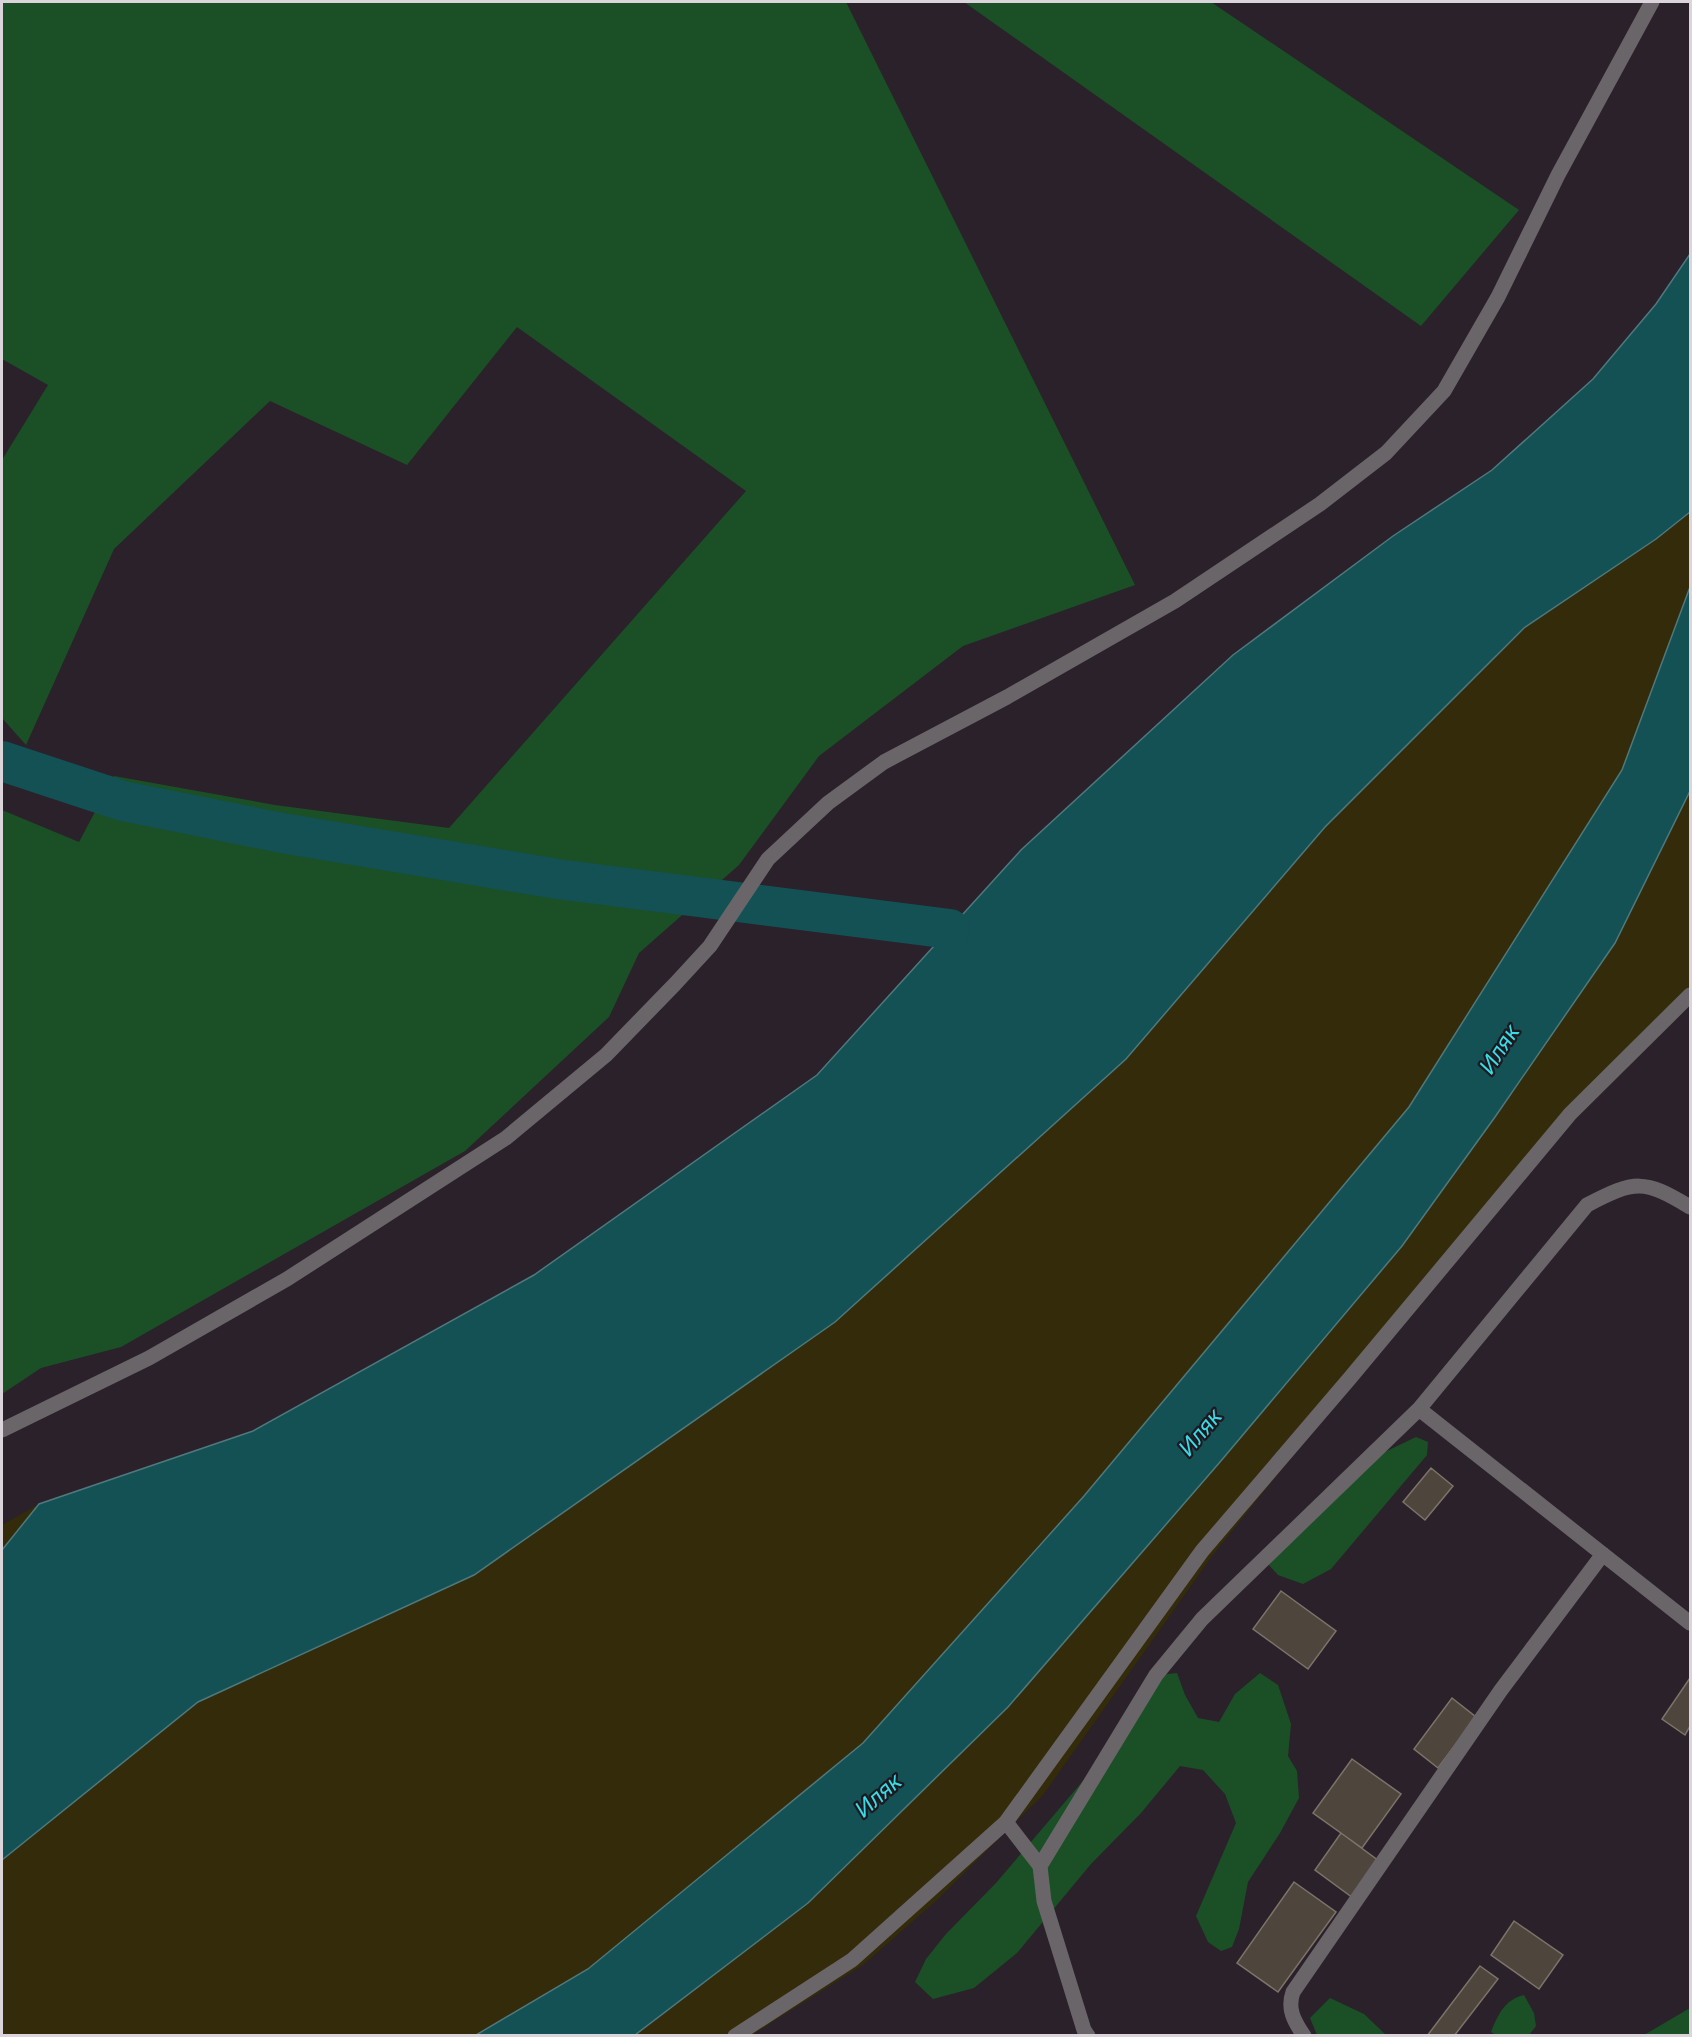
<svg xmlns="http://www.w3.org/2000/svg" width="1692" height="2037" font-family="Inter,sans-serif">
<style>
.green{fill:#1b5026}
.sand{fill:#342b0a}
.water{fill:#135154;stroke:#4f797c;stroke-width:1.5}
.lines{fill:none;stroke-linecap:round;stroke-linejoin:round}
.canal{stroke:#135154;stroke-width:40}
.building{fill:#4e463c;stroke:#7c7469;stroke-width:1.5}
.minor{stroke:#6a6569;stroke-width:15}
.labels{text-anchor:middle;stroke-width:4.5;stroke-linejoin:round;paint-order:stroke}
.water-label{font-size:22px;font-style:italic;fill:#35dee6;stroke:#201820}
</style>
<rect width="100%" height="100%" fill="#2a212a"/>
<!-- green -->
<path class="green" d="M 2,2 L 846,2 L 1135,585 L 963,646 L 819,756 L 739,865 L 639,953 L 609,1017 L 465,1151 L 121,1347 L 41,1368 L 2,1394 L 2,810 L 79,842 L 114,776 L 275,805 L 449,828 L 746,491 L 517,327 L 407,465 L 270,401 L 114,549 L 26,745 L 2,718 L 2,460 L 48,385 L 2,359 Z
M 964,2 L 1211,2 L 1519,210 L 1421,326 Z
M 1416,1437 L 1428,1442 L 1427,1455 L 1331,1569 L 1303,1584 L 1278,1575 L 1267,1563 L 1362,1463 Z
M 1177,1673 L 1185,1695 L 1198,1718 L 1219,1722 L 1235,1694 L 1260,1673 L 1278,1685 L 1291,1724 L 1288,1756 L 1297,1771 L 1299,1798 L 1280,1833 L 1248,1882 L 1239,1929 L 1232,1947 L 1221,1951 L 1208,1942 L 1196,1916 L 1236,1823 L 1225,1794 L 1203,1770 L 1180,1766 L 1141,1813 L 1091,1864 L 1017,1953 L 974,1988 L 933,1999 L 915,1982 L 926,1959 L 946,1934 L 996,1883 L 1105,1755 L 1159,1675 Z
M 1524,1995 L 1534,2013 L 1536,2026 L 1529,2035 L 1496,2035 L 1491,2032 C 1498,2015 1504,2000 1524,1995 Z
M 1330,1998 L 1364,2014 L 1386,2035 L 1317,2035 L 1310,2018 Z
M 1690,2008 L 1690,2035 L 1644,2035 Z"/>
<!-- sand -->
<path class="sand" d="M 1690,512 L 1690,587 L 1622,770 L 1409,1107 L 1084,1496 L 863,1743 L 588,1969 L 476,2035 L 2,2036 L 2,1860 L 198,1702 L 474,1575 L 835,1322 L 1126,1059 L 1325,827 L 1524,628 L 1656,539 Z
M 1690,791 L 1690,1005 L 1519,1175 L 1212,1556 L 1043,1795 L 936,1901 L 863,1965 L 752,2035 L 635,2036 L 808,1903 L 1008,1707 L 1402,1246 L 1495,1117 L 1615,943 Z
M 39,1504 L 2,1550 L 2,1525 Z"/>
<!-- water -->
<path class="water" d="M 1690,254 L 1690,512 L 1656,539 L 1524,628 L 1325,827 L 1126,1059 L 835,1322 L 474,1575 L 198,1702 L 2,1860 L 2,1550 L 39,1504 L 253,1431 L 534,1275 L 817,1075 L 1021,850 L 1233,655 L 1393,536 L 1492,470 L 1593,379 L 1656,304 Z
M 1690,587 L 1690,791 L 1615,943 L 1495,1117 L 1402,1246 L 1220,1462 L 1008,1707 L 808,1903 L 635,2035 L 476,2035 L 588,1969 L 863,1743 L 1084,1496 L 1409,1107 L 1622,770 Z"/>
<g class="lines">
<!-- canal -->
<path class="canal" d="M 2,761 L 123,801 L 282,833 L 557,879 L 950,929"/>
</g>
<!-- building -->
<path class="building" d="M 1431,1468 L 1453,1486 L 1425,1520 L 1403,1502 Z
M 1281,1591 L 1336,1631 L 1308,1669 L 1253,1629 Z
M 1690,1678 L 1690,1726 L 1685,1735 L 1662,1719 Z
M 1452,1698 L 1476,1717 L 1438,1768 L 1414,1749 Z
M 1352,1759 L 1401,1794 L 1362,1848 L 1313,1813 Z
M 1341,1833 L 1379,1861 L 1353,1898 L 1315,1870 Z
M 1294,1882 L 1336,1912 L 1278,1992 L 1237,1963 Z
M 1514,1921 L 1563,1955 L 1539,1989 L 1491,1955 Z
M 1480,1966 L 1498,1979 L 1454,2036 L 1427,2036 Z"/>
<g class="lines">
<!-- minor -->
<path class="minor" d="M 1690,1207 C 1644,1179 1635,1180 1587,1205 L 1419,1409 L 1690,1623
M 2,1430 L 149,1358 L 287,1279 L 506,1138 L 606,1055 L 675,984 L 710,946 L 768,859 L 828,803 L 884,762 L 1007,697 L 1175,601 L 1320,504 L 1386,453 L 1444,391 L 1498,297 L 1558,175 L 1652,2
M 1006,1822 L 1040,1866 L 1044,1901 L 1084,2030 L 1088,2036
M 1040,1866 L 1156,1675 L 1202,1619 L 1419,1409
M 735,2036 L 852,1960 L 1006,1822 L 1202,1551 L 1350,1378 L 1570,1114 L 1690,995
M 1304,2036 C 1294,2021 1287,2009 1293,1992 L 1501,1690 L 1603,1554"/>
</g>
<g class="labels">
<!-- water labels -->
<g class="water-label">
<text transform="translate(1499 1049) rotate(-57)" y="8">Иляк</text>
<text transform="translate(1200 1432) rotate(-50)" y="8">Иляк</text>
<text transform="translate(878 1795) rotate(-41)" y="8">Иляк</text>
</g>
</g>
<!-- border -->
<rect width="1692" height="2037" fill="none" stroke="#dbd5db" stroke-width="6"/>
</svg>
